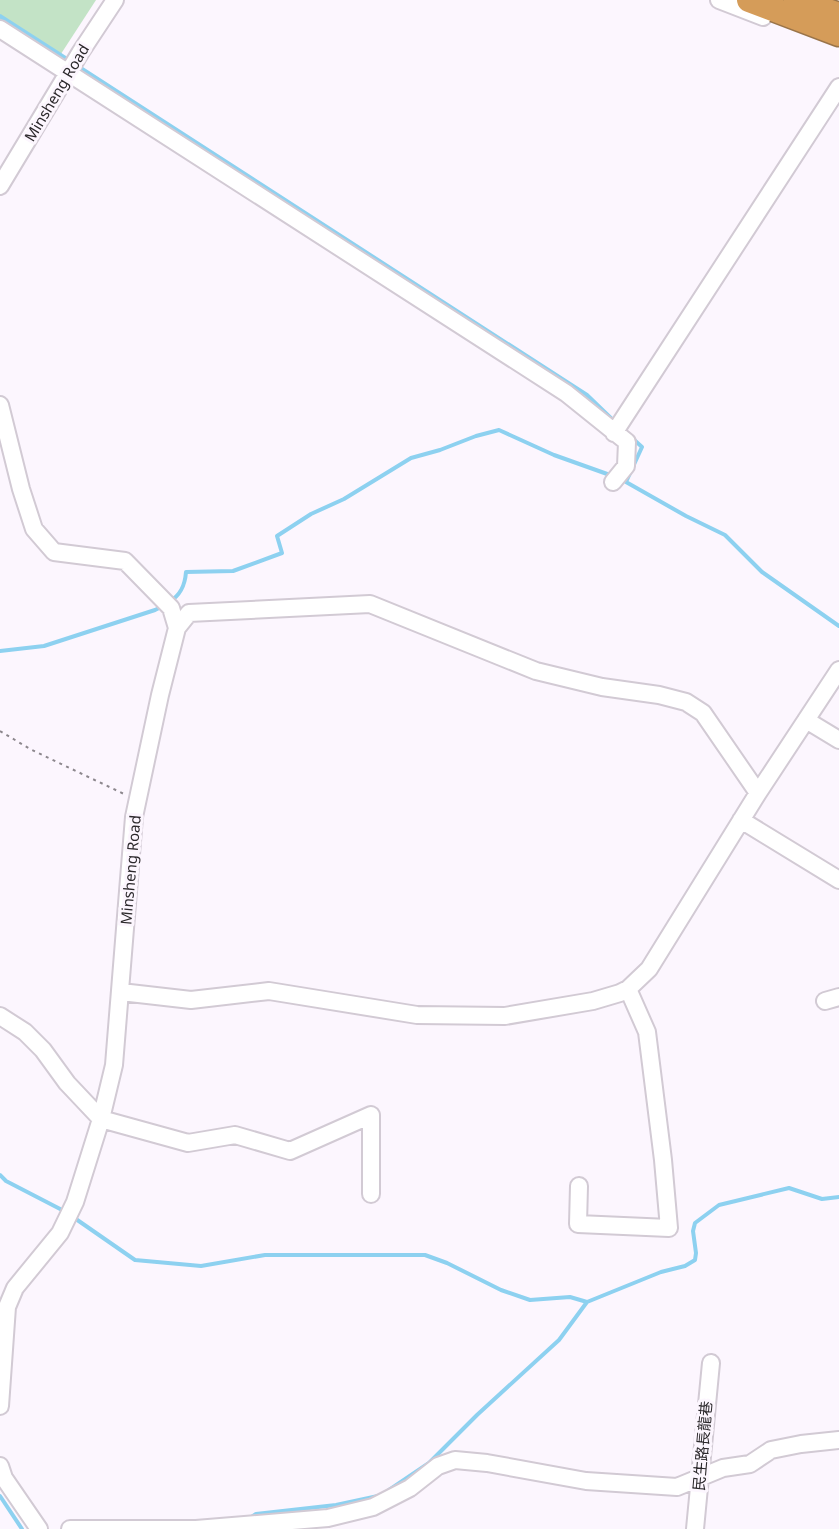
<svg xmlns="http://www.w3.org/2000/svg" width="839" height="1529" font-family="'Noto Sans','Noto Sans TC',sans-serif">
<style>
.green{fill:#c3e3c6}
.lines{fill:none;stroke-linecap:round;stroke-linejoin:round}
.stream{stroke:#8dd1f0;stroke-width:4}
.minor-casing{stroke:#d2cad4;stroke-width:20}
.highway-casing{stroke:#9a7449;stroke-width:27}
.path{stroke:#8c878d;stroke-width:2;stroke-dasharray:3 4.5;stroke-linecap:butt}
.minor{stroke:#fff;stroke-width:16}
.highway{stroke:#d59c59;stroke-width:24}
.labels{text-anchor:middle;stroke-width:6;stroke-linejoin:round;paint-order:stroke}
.street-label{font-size:15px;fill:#2c292c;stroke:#fcf6fe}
</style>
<rect width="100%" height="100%" fill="#fcf6fe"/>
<!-- green -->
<path class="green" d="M 0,0 L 96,0 L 57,60 L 0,23 Z"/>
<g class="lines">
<!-- stream -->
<path class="stream" d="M 0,16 L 70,61
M 76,65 L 587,395 L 615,422
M 631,437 L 642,447 L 626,482 L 686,516 L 725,535 L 762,572 L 839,626
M 169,602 C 181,595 185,585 186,572 L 233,571 L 282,553 L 277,536 L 311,514 L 344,499 L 411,458 L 440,450 L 476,436 L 499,430 L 554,455 L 610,475
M 0,651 L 44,646 L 155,610 L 163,606
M 0,1175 L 6,1181 L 64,1211
M 73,1217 L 135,1260 L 201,1266 L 265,1255 L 425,1255 L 447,1263 L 501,1290 L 530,1300 L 570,1297 L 587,1302 L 661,1272 L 685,1266 L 695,1260 L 696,1253 L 693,1231 L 695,1223 L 719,1205 L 789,1188 L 822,1199 L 839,1197
M 389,1490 L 429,1463 L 477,1415 L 559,1340 L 587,1302
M 0,1496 L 22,1529
M 250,1518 L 256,1514 L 336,1505 L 378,1496"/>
<defs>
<path id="minor" d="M 719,0 L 763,17
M 0,29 L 566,393 L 627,442 L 626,466 L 613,482
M 0,186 L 80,53 L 115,0
M 0,405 L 21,489 L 34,529 L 54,552 L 125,561 L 171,608 L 177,628 L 160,695 L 134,817 L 114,1065 L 101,1119 L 75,1202 L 60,1233 L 15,1288 L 7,1307 L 0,1406
M 614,433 L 839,87
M 177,628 L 189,613 L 370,604 L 536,671 L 602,687 L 659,695 L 686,702 L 703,713 L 758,793
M 806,720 L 839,740
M 741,820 L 839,880
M 121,992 L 191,1000 L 269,991 L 417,1015 L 505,1016 L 593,1001 L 620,993 L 628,989 L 649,969 L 758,793 L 839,670
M 825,1001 L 839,997
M 0,1016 L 25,1032 L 43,1050 L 67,1083 L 101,1119 L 188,1143 L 235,1135 L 290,1151 L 371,1115 L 371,1194
M 579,1186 L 578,1224 L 669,1228 L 663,1160 L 647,1032 L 628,989
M 0,1466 L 4,1478 L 39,1529
M 70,1529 L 196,1529 L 328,1518 L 373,1507 L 410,1488 L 438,1466 L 455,1460 L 487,1463 L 586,1481 L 677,1487 L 723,1468 L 750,1464 L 771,1450 L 801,1444 L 839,1440
M 695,1529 L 711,1363"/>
<path id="highway" d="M 749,0 L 839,34
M 796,0 L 839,15"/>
</defs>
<!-- minor casing -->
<use href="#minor" class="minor-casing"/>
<!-- highway casing -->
<use href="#highway" class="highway-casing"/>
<!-- path -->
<path class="path" d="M 0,731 L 30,749 L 124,794"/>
<!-- minor -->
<use href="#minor" class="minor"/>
<!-- highway -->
<use href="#highway" class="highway"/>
</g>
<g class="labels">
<!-- street labels -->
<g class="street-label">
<text transform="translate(57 93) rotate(-59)" y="5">Minsheng Road</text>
<text transform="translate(131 870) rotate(-85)" y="5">Minsheng Road</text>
<text transform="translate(703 1446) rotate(-85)" y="5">民生路長龍巷</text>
</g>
</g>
</svg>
